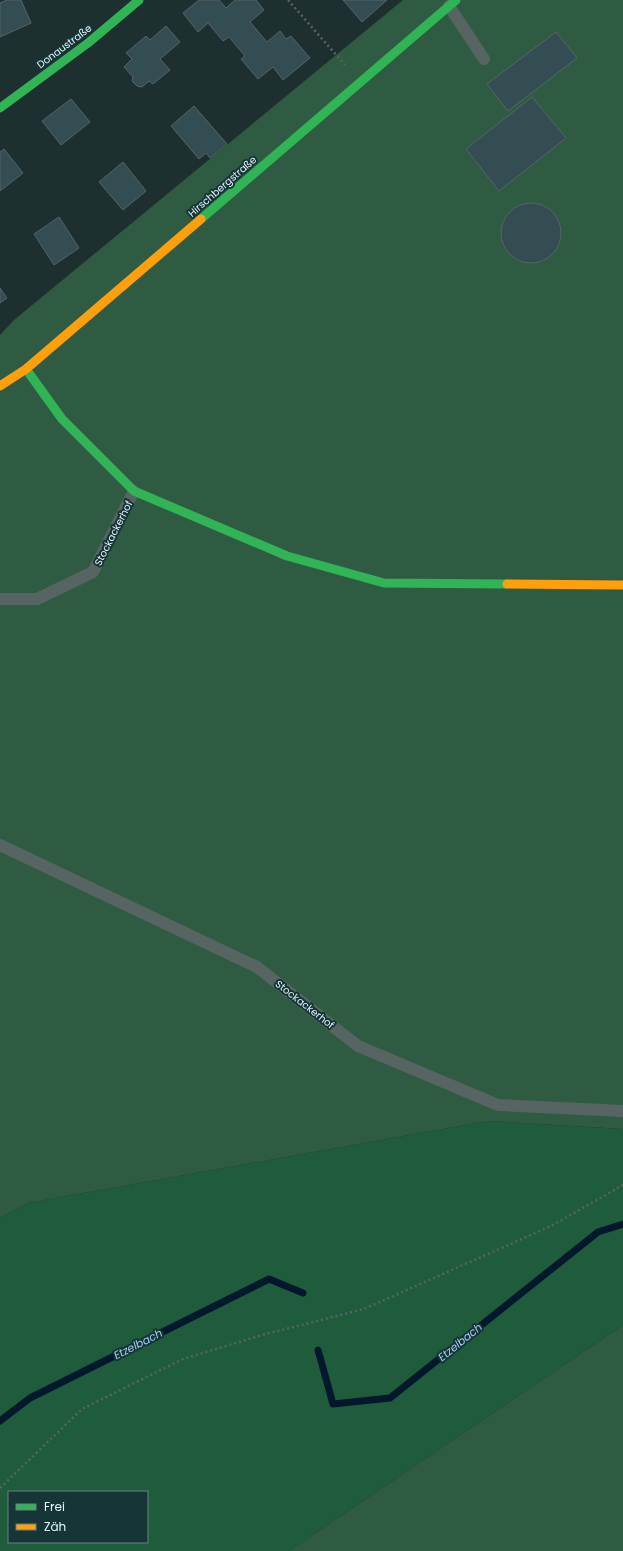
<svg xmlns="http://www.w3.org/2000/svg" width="623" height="1551" font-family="Poppins,sans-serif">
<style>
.green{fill:#2f5b42}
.forest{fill:#1f5c3c;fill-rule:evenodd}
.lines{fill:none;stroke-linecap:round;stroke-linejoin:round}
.stream{stroke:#03182d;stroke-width:7}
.building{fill:#334d53;stroke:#576467}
.path{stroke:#586463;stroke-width:2.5;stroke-dasharray:2 3;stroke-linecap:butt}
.lane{stroke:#576562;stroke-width:12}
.fast{stroke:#30b455;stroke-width:9}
.slow{stroke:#ff9f0a;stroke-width:9}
.labels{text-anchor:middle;stroke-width:4;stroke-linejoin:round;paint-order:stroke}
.street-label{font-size:10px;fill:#e3f4f6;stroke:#163537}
.water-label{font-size:11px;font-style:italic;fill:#a4cdf7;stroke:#163537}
</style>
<rect width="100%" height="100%" fill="#1e2f2f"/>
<!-- green -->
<path class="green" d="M 403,0 L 623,0 L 623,1129 L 488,1121 L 28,1203 L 0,1218 L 0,335 L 14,320 Z
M 623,1325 L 623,1551 L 289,1551 Z"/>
<!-- forest -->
<path class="forest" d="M 488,1121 L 623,1129 L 623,1325 L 289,1551 L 0,1551 L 0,1218 L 28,1203 ZM 9,1492 L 147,1492 L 147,1542 L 9,1542 Z"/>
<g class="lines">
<!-- stream -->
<path class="stream" d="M 318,1350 L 333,1404 L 390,1398 L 598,1232 L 623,1224
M 0,1421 L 30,1398 L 269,1279 L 303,1293"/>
</g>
<!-- building -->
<path class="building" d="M 7,0 L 21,0 L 31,23 L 0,37 L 0,3 Z
M 199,0 L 219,0 L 226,8 L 235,0 L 256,0 L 264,10 L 250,22 L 267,42 L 280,31 L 286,39 L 291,36 L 310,58 L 283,80 L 273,67 L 258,79 L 241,59 L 245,56 L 229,37 L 223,41 L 208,23 L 198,32 L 183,13 Z
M 343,0 L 387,0 L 362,22 Z
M 166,26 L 180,42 L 160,59 L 170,70 L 153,84 L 149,81 L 142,87 L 137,86 L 132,81 L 133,77 L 124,67 L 132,59 L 126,53 L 146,36 L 150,40 Z
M 556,32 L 577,58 L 508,111 L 487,84 Z
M 532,97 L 566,138 L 499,191 L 466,149 Z
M 71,99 L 90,122 L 61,145 L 42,121 Z
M 194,106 L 227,144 L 210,158 L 206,153 L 199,159 L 171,126 Z
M 4,149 L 23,173 L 0,191 L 0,152 Z
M 123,162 L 146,191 L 123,210 L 99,182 Z
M501 233a30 30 0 1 1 60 0a30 30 0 1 1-60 0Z
M 59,217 L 79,248 L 54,265 L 34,234 Z
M 0,288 L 7,298 L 0,303 Z"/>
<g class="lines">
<!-- path -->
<path class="path" d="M 288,0 L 345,65
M 0,1488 L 82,1409 L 183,1359 L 262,1335 L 364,1309 L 551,1226 L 623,1185"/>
<!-- lane -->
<path class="lane" d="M 449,6 L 484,59
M 0,599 L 37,599 L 93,572 L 134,491
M 0,845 L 257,967 L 358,1046 L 498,1105 L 623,1111"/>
<!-- fast -->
<path class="fast" d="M 0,108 L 88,43 L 139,0
M 201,219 L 456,0
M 26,369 L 62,419 L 134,491 L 287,556 L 384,583 L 507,584"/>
<!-- slow -->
<path class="slow" d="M 0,386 L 26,369 L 201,219
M 507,584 L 623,585"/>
</g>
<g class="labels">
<!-- street labels -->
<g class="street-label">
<text transform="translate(64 46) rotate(-37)" y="4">Donaustraße</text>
<text transform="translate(222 186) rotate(-41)" y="4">Hirschbergstraße</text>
<text transform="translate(113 533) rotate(-63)" y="4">Stockackerhof</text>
<text transform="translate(305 1004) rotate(38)" y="4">Stockackerhof</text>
</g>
<!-- water labels -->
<g class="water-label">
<text transform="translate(460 1342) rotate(-39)" y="4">Etzelbach</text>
<text transform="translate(138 1344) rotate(-27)" y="4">Etzelbach</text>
</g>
</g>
<!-- legend -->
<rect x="8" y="1491" width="140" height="52" fill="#163537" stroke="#688183"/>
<rect x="16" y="1504" width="20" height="6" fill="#30b455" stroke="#688183"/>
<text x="44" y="1511" font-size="12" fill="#e3f4f6">Frei</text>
<rect x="16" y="1524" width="20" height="6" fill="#ff9f0a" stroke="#688183"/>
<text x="44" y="1531" font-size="12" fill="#e3f4f6">Zäh</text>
</svg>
